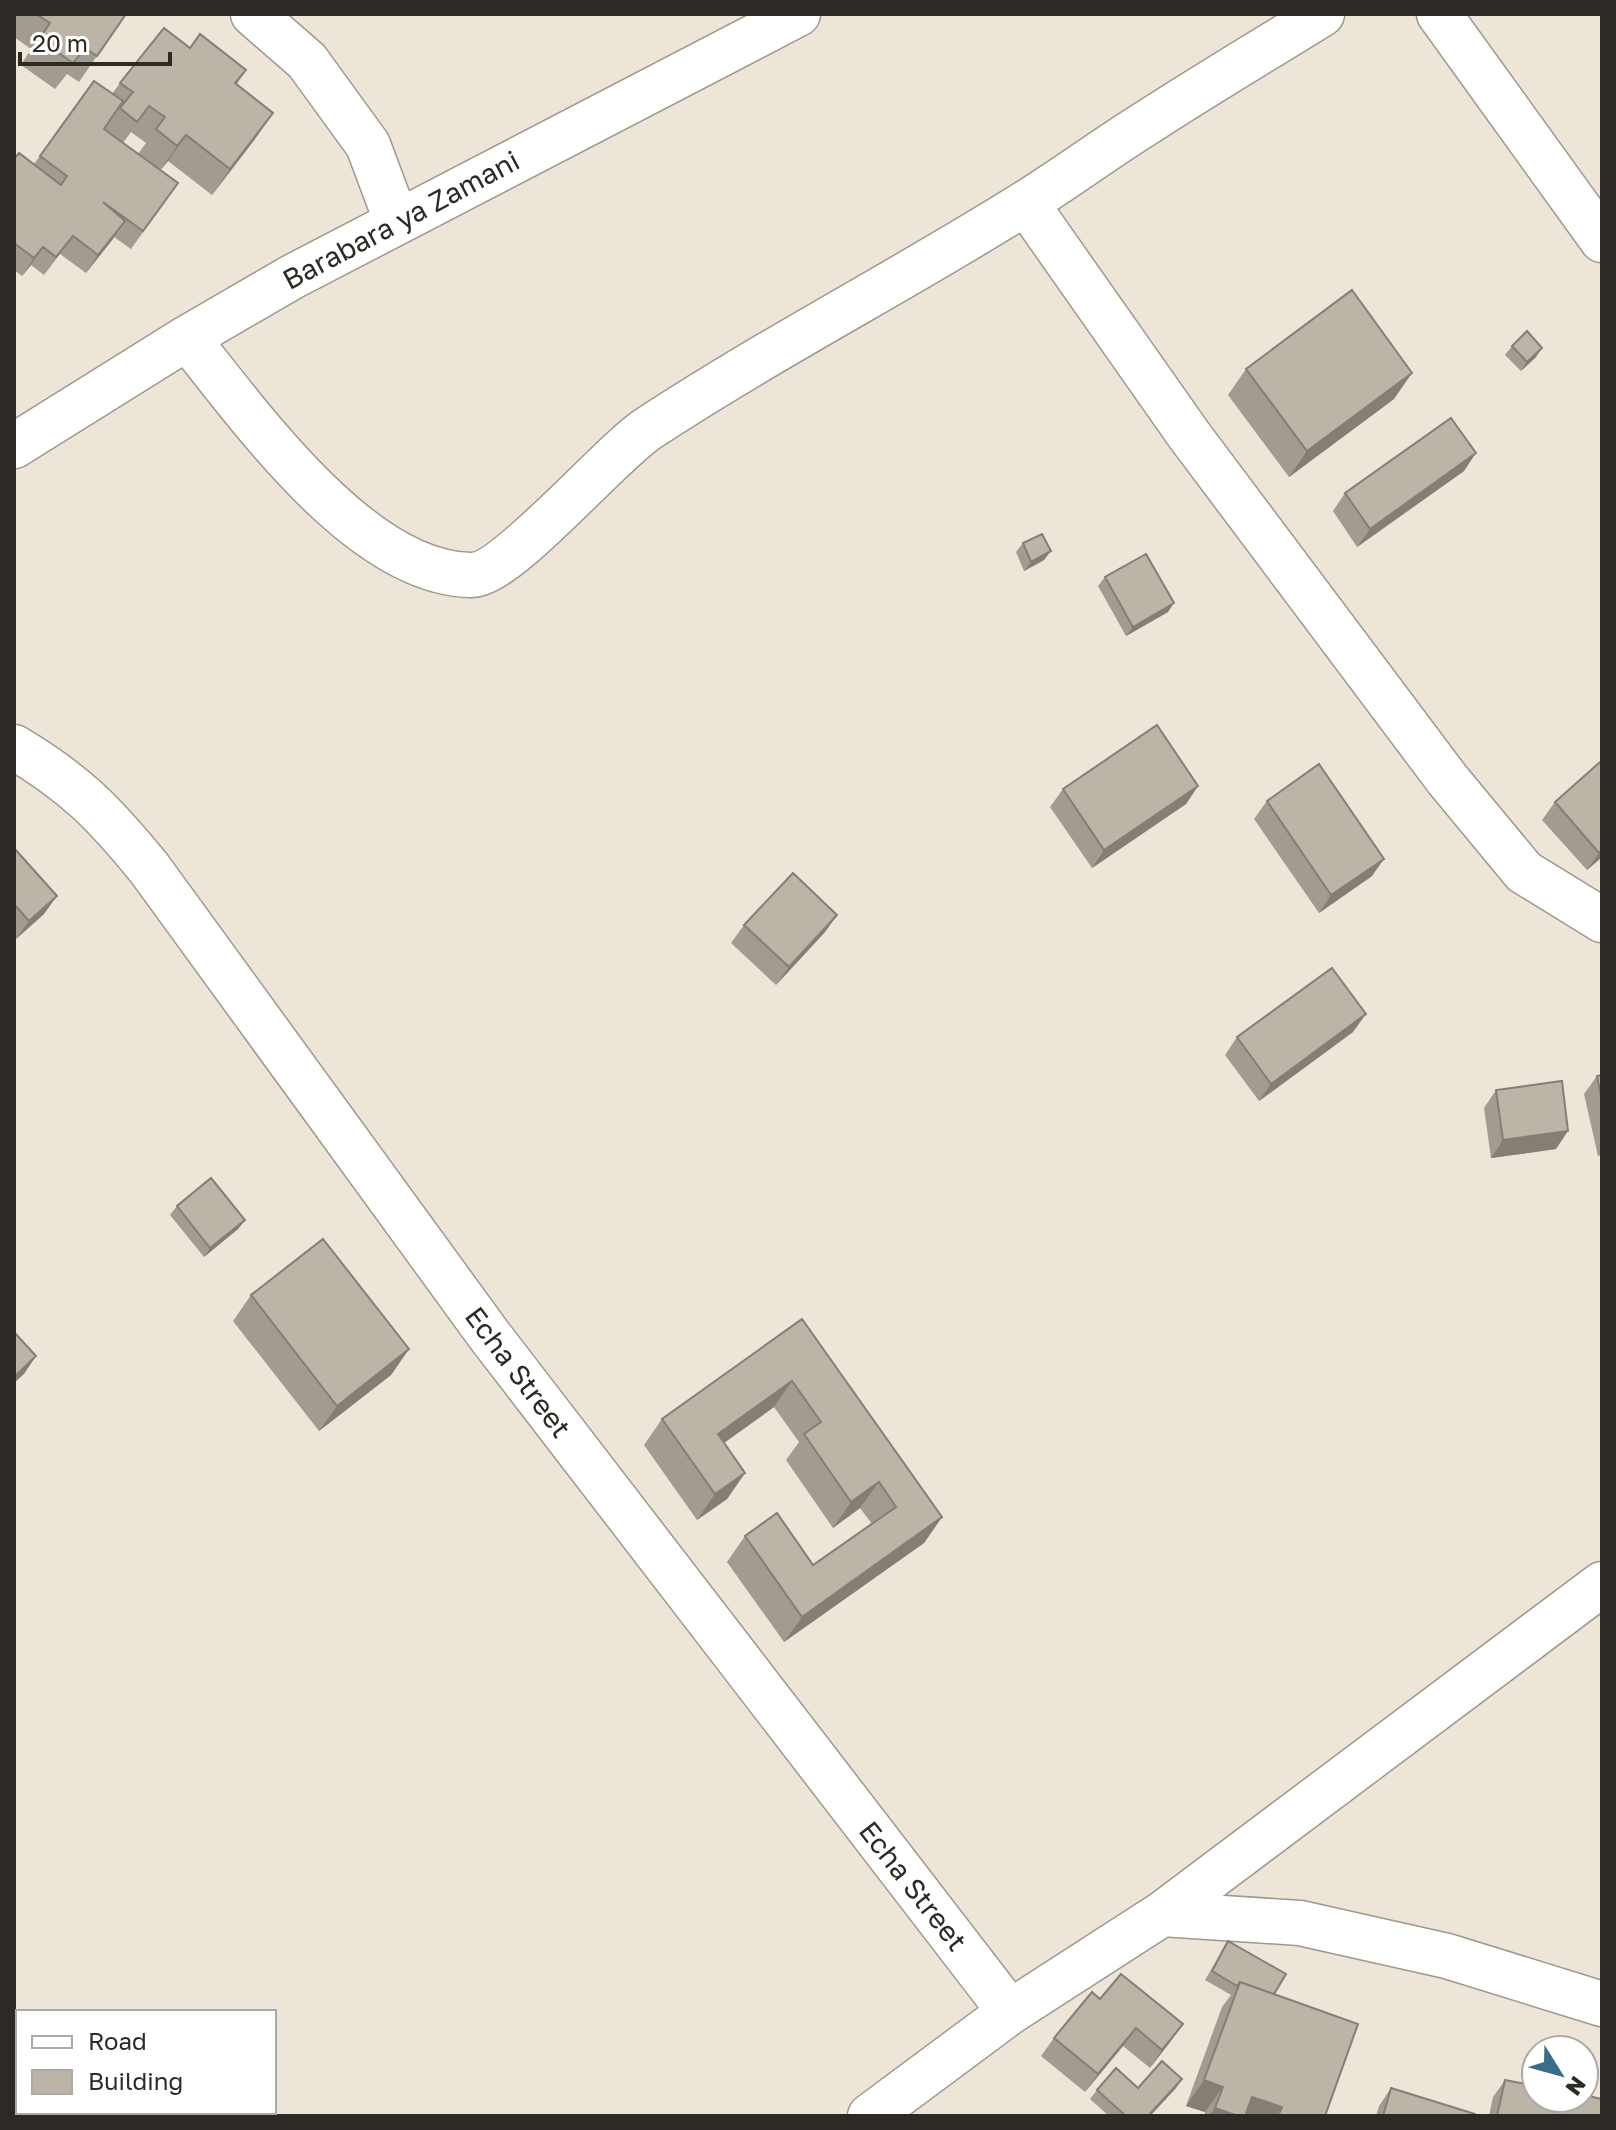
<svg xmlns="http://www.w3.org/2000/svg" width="1616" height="2130" font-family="'Golos Text',sans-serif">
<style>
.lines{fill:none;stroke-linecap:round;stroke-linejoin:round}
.minor-casing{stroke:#9f988b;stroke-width:47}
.minor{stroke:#fff;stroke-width:44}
.wall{fill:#a29b90;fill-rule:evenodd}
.shaded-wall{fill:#847e75}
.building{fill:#bcb4a7;stroke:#847e75;stroke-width:2}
.labels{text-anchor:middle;stroke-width:7;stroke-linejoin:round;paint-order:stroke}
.street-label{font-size:28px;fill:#2d2a25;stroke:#fff}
</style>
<rect width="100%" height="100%" fill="#ede5d7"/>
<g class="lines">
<defs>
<path id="minor" d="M 253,14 L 307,61 L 368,145 L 396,220
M 1439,14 L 1602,240
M 1026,203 L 1189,435 L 1447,779 L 1524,872 L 1602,920
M 187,338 C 250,416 361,574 471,575 C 507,576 609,454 649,428 C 771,348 901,281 1024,204 C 1066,178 1106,148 1148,122 C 1205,85 1264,50 1322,14
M 14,446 L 187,338 L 292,277 L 798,14
M 14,747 C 76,784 104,813 149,868 L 489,1335 L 1010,2012
M 1162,1914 L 1300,1923 L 1447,1956 L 1602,2004
M 870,2116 L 1010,2012 L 1162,1914 L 1602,1584"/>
</defs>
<!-- minor casing -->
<use href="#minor" class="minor-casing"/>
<!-- minor -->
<use href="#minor" class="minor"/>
</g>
<!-- wall -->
<path class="wall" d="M 14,14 L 126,14 L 79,82 L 67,74 L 55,89 L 21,65 L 31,49 L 14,37 Z
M 190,48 L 246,70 L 237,84 L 255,139 L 212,195 L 168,161 L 160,170 L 178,183 L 131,249 L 114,237 L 86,273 L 60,254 L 44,275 L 31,265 L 22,276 L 14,270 L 14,159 L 34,164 L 94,81 L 112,94 L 120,83 ZM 131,132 L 146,143 L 138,154 L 123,143 Z
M 1512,346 L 1536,357 L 1521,371 L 1505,355 Z
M 1246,369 L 1394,399 L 1289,477 L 1228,395 Z
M 1464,471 L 1357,547 L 1333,511 L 1345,493 Z
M 1023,543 L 1044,560 L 1024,571 L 1016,552 Z
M 1105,577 L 1168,612 L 1126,636 L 1098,586 Z
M 1602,764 L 1602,857 L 1587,870 L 1542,820 L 1555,802 Z
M 1198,786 L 1186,804 L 1092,868 L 1050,807 L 1063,789 Z
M 1267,801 L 1372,876 L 1319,913 L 1254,819 Z
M 14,848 L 44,914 L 16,939 L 14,936 Z
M 837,915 L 825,932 L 776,985 L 731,943 L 744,925 Z
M 1353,1032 L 1259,1101 L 1225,1055 L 1237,1037 Z
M 1602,1075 L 1602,1155 L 1598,1156 L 1584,1094 L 1597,1076 Z
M 1496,1090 L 1556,1149 L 1491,1158 L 1484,1108 Z
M 177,1206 L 245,1220 L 238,1229 L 204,1257 L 170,1215 Z
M 251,1295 L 409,1349 L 391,1375 L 319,1431 L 233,1321 Z
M 802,1319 L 942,1517 L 924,1543 L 784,1642 L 727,1562 L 745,1536 L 813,1565 L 872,1524 L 860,1508 L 833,1528 L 786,1460 L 799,1442 L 774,1407 L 724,1443 L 745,1473 L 727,1499 L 697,1520 L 644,1445 L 662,1419 Z
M 1228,1941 L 1274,1994 L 1325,2116 L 1204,2116 L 1205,2112 L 1186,2106 L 1222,2007 L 1231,1995 L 1205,1980 Z
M 1100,1999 L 1170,2042 L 1150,2068 L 1123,2046 L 1085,2092 L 1041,2056 L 1054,2038 Z
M 1505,2080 L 1602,2116 L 1489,2116 L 1493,2097 Z
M 1138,2088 L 1176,2088 L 1150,2116 L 1109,2116 L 1090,2099 L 1097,2090 Z
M 1391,2088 L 1475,2116 L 1376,2116 L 1379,2106 Z"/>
<!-- shaded-wall -->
<path class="shaded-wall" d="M 273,113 L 255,139 L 212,195 L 230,169 Z
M 186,135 L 168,161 L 159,172 L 177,146 Z
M 125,221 L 113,239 L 86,273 L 98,255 Z
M 43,247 L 31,265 L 22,276 L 34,258 Z
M 1542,348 L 1536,357 L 1521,371 L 1527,362 Z
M 1412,373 L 1394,399 L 1289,477 L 1307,451 Z
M 1476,453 L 1464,471 L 1357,547 L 1370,529 Z
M 1051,551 L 1044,560 L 1024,571 L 1031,562 Z
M 1174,603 L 1168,612 L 1126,636 L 1133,627 Z
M 1198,786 L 1186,804 L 1092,868 L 1104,850 Z
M 1602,850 L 1602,857 L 1587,870 L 1599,853 Z
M 1384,859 L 1372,876 L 1319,913 L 1331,895 Z
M 57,896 L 44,914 L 16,939 L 29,921 Z
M 837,915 L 825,932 L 776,985 L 789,967 Z
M 1366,1014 L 1353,1032 L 1259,1101 L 1271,1084 Z
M 1568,1131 L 1556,1149 L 1491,1158 L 1503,1140 Z
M 245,1220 L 238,1229 L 204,1257 L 210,1248 Z
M 409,1349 L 391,1375 L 319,1431 L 337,1406 Z
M 36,1356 L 24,1374 L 14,1383 L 14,1377 Z
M 792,1381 L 774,1407 L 700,1460 L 718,1434 Z
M 745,1473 L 727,1499 L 697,1520 L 715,1494 Z
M 879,1482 L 860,1508 L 833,1528 L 851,1502 Z
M 942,1517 L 924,1543 L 784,1642 L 802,1617 Z
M 1183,2024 L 1170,2042 L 1150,2068 L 1162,2050 Z
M 1136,2028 L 1123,2046 L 1085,2092 L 1098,2074 Z
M 1182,2079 L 1176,2088 L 1150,2116 L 1148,2116 Z
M 1204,2080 L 1223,2087 L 1205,2112 L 1186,2106 Z
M 1252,2097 L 1282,2107 L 1275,2116 L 1239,2116 Z
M 1215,2108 L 1238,2116 L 1209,2116 Z"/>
<!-- building -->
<path class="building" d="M 36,14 L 126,14 L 97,56 L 85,48 L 73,63 L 39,39 L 50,23 Z
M 164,28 L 190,48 L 200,34 L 246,70 L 235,83 L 273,113 L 230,169 L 186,135 L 177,146 L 156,129 L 165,117 L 149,106 L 137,122 L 120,108 L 133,92 L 120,83 Z
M 94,81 L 123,101 L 104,129 L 178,183 L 143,231 L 103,202 L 125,221 L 98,255 L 73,236 L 56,257 L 43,247 L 34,258 L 14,243 L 14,159 L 19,153 L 61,185 L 67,176 L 40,156 Z
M 1352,290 L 1412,373 L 1307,451 L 1246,369 Z
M 1527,331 L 1542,348 L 1527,362 L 1512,346 Z
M 1451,418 L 1476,453 L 1370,529 L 1345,493 Z
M 1042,534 L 1051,551 L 1031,562 L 1023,543 Z
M 1146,554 L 1174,603 L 1133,627 L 1105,577 Z
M 1157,725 L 1198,786 L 1104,850 L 1063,789 Z
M 1600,762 L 1602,764 L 1602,850 L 1599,853 L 1555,802 Z
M 1319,764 L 1384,859 L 1331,895 L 1267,801 Z
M 14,848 L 57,896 L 29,921 L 14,904 Z
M 793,873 L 837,915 L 789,967 L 744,925 Z
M 1332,968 L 1366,1014 L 1271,1084 L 1237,1037 Z
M 1602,1075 L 1602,1101 L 1597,1076 Z
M 1562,1081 L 1568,1131 L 1503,1140 L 1496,1090 Z
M 211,1178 L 245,1220 L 210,1248 L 177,1206 Z
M 323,1239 L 409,1349 L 337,1406 L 251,1295 Z
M 802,1319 L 942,1517 L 802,1617 L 745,1536 L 777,1513 L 813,1565 L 896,1507 L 879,1482 L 851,1502 L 804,1434 L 821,1422 L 792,1381 L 718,1434 L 745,1473 L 715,1494 L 662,1419 Z
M 14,1332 L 36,1356 L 14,1377 Z
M 1228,1941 L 1286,1974 L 1274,1994 L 1240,1982 L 1237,1986 L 1212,1971 Z
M 1121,1974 L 1183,2024 L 1162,2050 L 1136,2028 L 1098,2074 L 1054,2038 L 1092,1992 L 1100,1999 Z
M 1240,1982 L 1358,2024 L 1325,2116 L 1278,2116 L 1282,2107 L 1252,2097 L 1245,2116 L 1238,2116 L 1215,2108 L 1223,2087 L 1204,2080 Z
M 1162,2061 L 1182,2079 L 1148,2116 L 1126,2116 L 1097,2090 L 1116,2068 L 1138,2088 Z
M 1505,2080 L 1536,2086 L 1536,2098 L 1584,2098 L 1584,2095 L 1602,2099 L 1602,2116 L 1497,2116 Z
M 1391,2088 L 1475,2114 L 1475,2116 L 1383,2116 Z"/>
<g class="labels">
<!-- street labels -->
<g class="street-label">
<text transform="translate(401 220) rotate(-28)" y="10">Barabara ya Zamani</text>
<text transform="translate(518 1372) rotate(53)" y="10">Echa Street</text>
<text transform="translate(913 1886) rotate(52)" y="10">Echa Street</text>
</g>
</g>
<!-- border -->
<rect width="1616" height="2130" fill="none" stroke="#2d2a25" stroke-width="32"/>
<!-- legend -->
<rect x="16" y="2010" width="260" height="104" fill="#ffffff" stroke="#abaaa8" stroke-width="2"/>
<rect x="32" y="2036" width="40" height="12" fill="#ffffff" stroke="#abaaa8" stroke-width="2"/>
<text x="88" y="2050" font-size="24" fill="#2d2a25">Road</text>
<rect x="32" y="2070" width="40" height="24" fill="#bcb4a7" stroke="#abaaa8" stroke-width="2"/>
<text x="88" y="2090" font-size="24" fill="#2d2a25">Building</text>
<!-- north arrow -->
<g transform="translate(1560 2074) rotate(127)"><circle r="38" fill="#ffffff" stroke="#abaaa8" stroke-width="2"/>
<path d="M0-6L14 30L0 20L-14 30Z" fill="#386e89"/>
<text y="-12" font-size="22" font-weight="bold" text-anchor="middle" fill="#2d2a25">N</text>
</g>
<!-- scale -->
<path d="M20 52v12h150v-12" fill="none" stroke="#2d2a25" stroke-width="4"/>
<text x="32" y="52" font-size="24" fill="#2d2a25" stroke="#ffffff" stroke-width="6" paint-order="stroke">20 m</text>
</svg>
